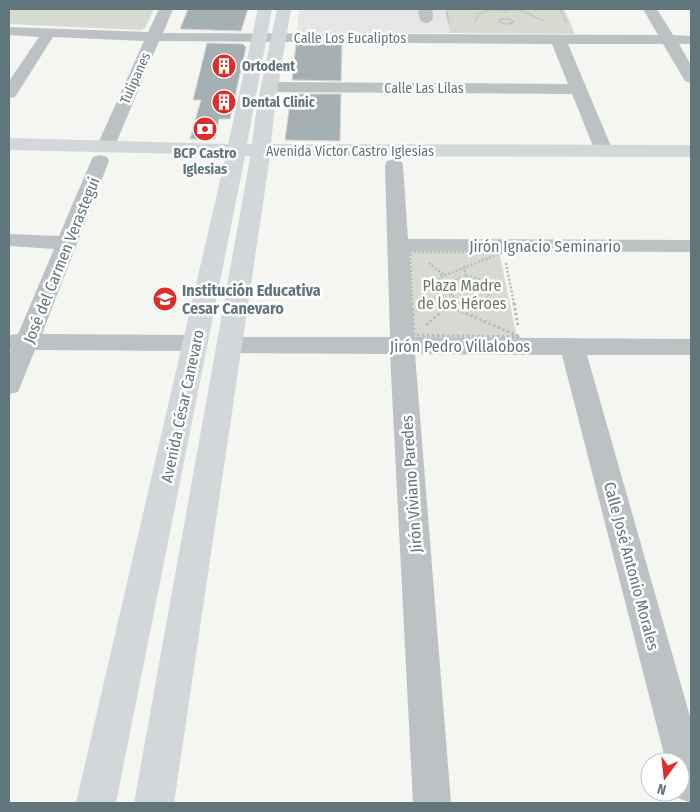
<svg xmlns="http://www.w3.org/2000/svg" width="700" height="812" font-family="'Fira Sans Condensed',sans-serif">
<style>
.built{fill:#e6e6e5}
.green{fill:#d6dad1}
.building{fill:#a5b0b3;stroke:#d7d6d4}
.lines{fill:none;stroke-linecap:round;stroke-linejoin:round}
.path-far2{stroke:#b7bbbc;stroke-width:2;stroke-dasharray:1 1;stroke-linecap:butt}
.path-far1{stroke:#b7bbbc;stroke-width:2.5;stroke-dasharray:2 2;stroke-linecap:butt}
.path{stroke:#b7bbbc;stroke-width:3;stroke-dasharray:2.5 2.5;stroke-linecap:butt}
.lane{stroke:#bcc2c4;stroke-width:14}
.street{fill:#bcc2c4;fill-rule:evenodd}
.secondary{fill:#d2d8da;fill-rule:evenodd}
.labels{text-anchor:middle;stroke-width:5;stroke-linejoin:round;paint-order:stroke}
.far-street-label{font-size:14px;fill:#61767c;stroke:#fff}
.far-poi-label{font-size:14px;font-weight:bold;fill:#61767c;stroke:#fff;text-anchor:start}
.street-label{font-size:16px;fill:#61767c;stroke:#fff}
.park-label{font-size:16px;fill:#6d7a64;stroke:#fff}
.poi-label{font-size:16px;font-weight:bold;fill:#61767c;stroke:#fff;text-anchor:start}
</style>
<rect width="100%" height="100%" fill="#f5f5f2"/>
<!-- built -->
<path class="built" d="M 299,9 L 445,9 L 450,33 L 297,33 Z"/>
<!-- green -->
<path class="green" d="M 9,9 L 154,9 L 145,28 L 140,30 L 9,24 Z
M 445,9 L 564,9 L 575,34 L 450,33 Z
M 407,250 L 499,251 L 517,338 L 413,337 Z"/>
<!-- building -->
<path class="building" d="M 188,9 L 248,9 L 241,31 L 180,29 Z
M 207,43 L 243,44 L 246,47 L 230,119 L 219,119 L 215,139 L 190,139 L 201,100 L 193,100 Z
M 296,44 L 342,44 L 341,81 L 292,80 Z
M 291,94 L 341,94 L 340,141 L 285,140 Z"/>
<g class="lines">
<!-- path-far2 -->
<path class="path-far2" d="M 446,9 L 449,23
M 492,9 L 503,11 L 513,9
M 512,9 L 525,12 L 544,21
M 560,9 L 567,23
M 501,19 L 510,19 L 514,22 L 508,24 L 499,22 Z
M 475,22 L 478,14 L 493,9"/>
<!-- path-far1 -->
<path class="path-far1" d="M 429,263 L 444,275
M 506,263 L 514,304
M 464,266 L 466,276
M 470,277 L 481,280 L 489,288 L 488,297 C 473,307 452,305 447,286 L 458,278 Z
M 423,289 L 447,290
M 412,304 L 410,252 L 504,252 L 440,277 L 435,289 L 445,304"/>
<!-- path -->
<path class="path" d="M 412,303 L 414,335 L 520,337 L 443,303
M 463,303 L 478,303
M 514,303 L 518,326
M 470,304 L 472,316
M 426,325 L 448,306"/>
<!-- lane -->
<path class="lane" d="M 425,9 L 426,16"/>
<!-- street -->
<path class="street" d="M 159,9 L 173,9 L 163,33 L 658,35 L 643,9 L 657,9 L 673,35 L 691,36 L 691,44 L 679,44 L 691,65 L 691,83 L 685,81 L 663,44 L 568,44 L 613,151 L 611,155 L 597,155 L 595,151 L 572,94 L 270,92 L 264,90 L 262,87 L 264,84 L 270,82 L 568,84 L 552,44 L 159,41 L 114,148 L 111,152 L 99,152 L 96,148 L 144,41 L 53,37 L 15,97 L 9,98 L 9,81 L 39,37 L 9,35 L 9,27 L 148,32 Z
M 100,155 L 107,157 L 109,161 L 42,334 L 196,335 L 205,337 L 208,343 L 205,349 L 196,351 L 35,350 L 18,392 L 9,394 L 9,355 L 11,350 L 9,349 L 9,335 L 18,334 L 54,249 L 9,246 L 9,234 L 59,236 L 91,161 L 93,157 Z
M 394,159 L 401,161 L 403,165 L 408,239 L 691,240 L 691,252 L 409,251 L 414,337 L 691,339 L 691,355 L 587,355 L 691,720 L 691,803 L 678,798 L 675,792 L 680,792 L 680,762 L 666,762 L 562,355 L 415,354 L 451,803 L 413,803 L 390,354 L 229,353 L 220,351 L 217,345 L 220,339 L 229,337 L 390,337 L 385,165 L 387,161 Z"/>
<!-- secondary -->
<path class="secondary" d="M 258,9 L 272,9 L 247,144 L 252,144 L 257,105 L 277,9 L 291,9 L 275,105 L 271,144 L 691,145 L 691,157 L 270,156 L 174,803 L 134,803 L 249,164 L 250,156 L 245,156 L 116,803 L 76,803 L 226,155 L 9,150 L 9,138 L 228,144 Z"/>
</g>
<!-- icons -->
<defs>
<symbol id="building-disc" viewBox="-11 -11 22 22"><circle r="9.5" fill="#df2c28" stroke="#fff"/><path d="M-4-6H4V6H1V3H-1V6H-4ZM-2.5-4.3h1.7v1.8h-1.7ZM.8-4.3h1.7v1.8H.8ZM-2.5-1h1.7V.8h-1.7ZM.8-1h1.7V.8H.8Z" fill="#fff"/></symbol>
<symbol id="bank-disc" viewBox="-11 -11 22 22"><circle r="9.5" fill="#df2c28" stroke="#fff"/><path d="M-6-4H6V4H-6ZM0-2.3a2.3 2.3 0 1 0 0 4.6a2.3 2.3 0 1 0 0-4.6Z" fill="#fff"/></symbol>
<symbol id="school-disc" viewBox="-11 -11 22 22"><circle r="9.5" fill="#df2c28" stroke="#fff"/><path d="M0-5L7-2L0 1L-7-2ZM-4 1L0 2.5L4 1V4Q0 6-4 4Z" fill="#fff"/></symbol>
</defs>
<g fill-rule="evenodd">
<use href="#building-disc" x="210" y="52" width="28" height="28"/>
<use href="#building-disc" x="210" y="88" width="28" height="28"/>
<use href="#bank-disc" x="191" y="115" width="28" height="28"/>
<use href="#school-disc" x="151" y="285" width="28" height="28"/>
</g>
<g class="labels">
<!-- far-street labels -->
<g class="far-street-label">
<text x="350" y="43">Calle Los Eucaliptos</text>
<text transform="translate(135 78) rotate(-66)" y="5">Tulipanes</text>
<text x="424" y="93">Calle Las Lilas</text>
<text x="350" y="156">Avenida Victor Castro Iglesias</text>
</g>
<!-- far-poi labels -->
<g class="far-poi-label">
<text x="242" y="71">Ortodent</text>
<text x="242" y="107">Dental Clinic</text>
<text x="205" y="158" text-anchor="middle">BCP Castro<tspan x="205" dy="16">Iglesias</tspan></text>
</g>
<!-- street labels -->
<g class="street-label">
<text x="545" y="252">Jirón Ignacio Seminario</text>
<text transform="translate(61 260) rotate(-68)" y="6">José del Carmen Verastegui</text>
<text x="460" y="352">Jirón Pedro Villalobos</text>
<text transform="translate(182 406) rotate(-78)" y="6">Avenida César Canevaro</text>
<text transform="translate(411 484) rotate(-94)" y="6">Jirón Viviano Paredes</text>
<text transform="translate(632 566) rotate(75)" y="6">Calle José Antonio Morales</text>
</g>
<!-- park labels -->
<g class="park-label">
<text x="462" y="291">Plaza Madre<tspan x="462" dy="18">de los Héroes</tspan></text>
</g>
<!-- poi labels -->
<g class="poi-label">
<text x="182" y="296">Institución Educativa<tspan x="182" dy="18">Cesar Canevaro</tspan></text>
</g>
</g>
<!-- border -->
<rect width="700" height="812" fill="none" stroke="#61767c" stroke-width="20"/>
<!-- north arrow -->
<g transform="translate(665 777) rotate(195)"><circle r="24" fill="#ffffff" stroke="#c0c8cb"/>
<path d="M0-4L9 19L0 12L-9 19Z" fill="#df2c28"/>
<text y="-8" font-size="14" font-weight="bold" text-anchor="middle" fill="#61767c">N</text>
</g>
</svg>
